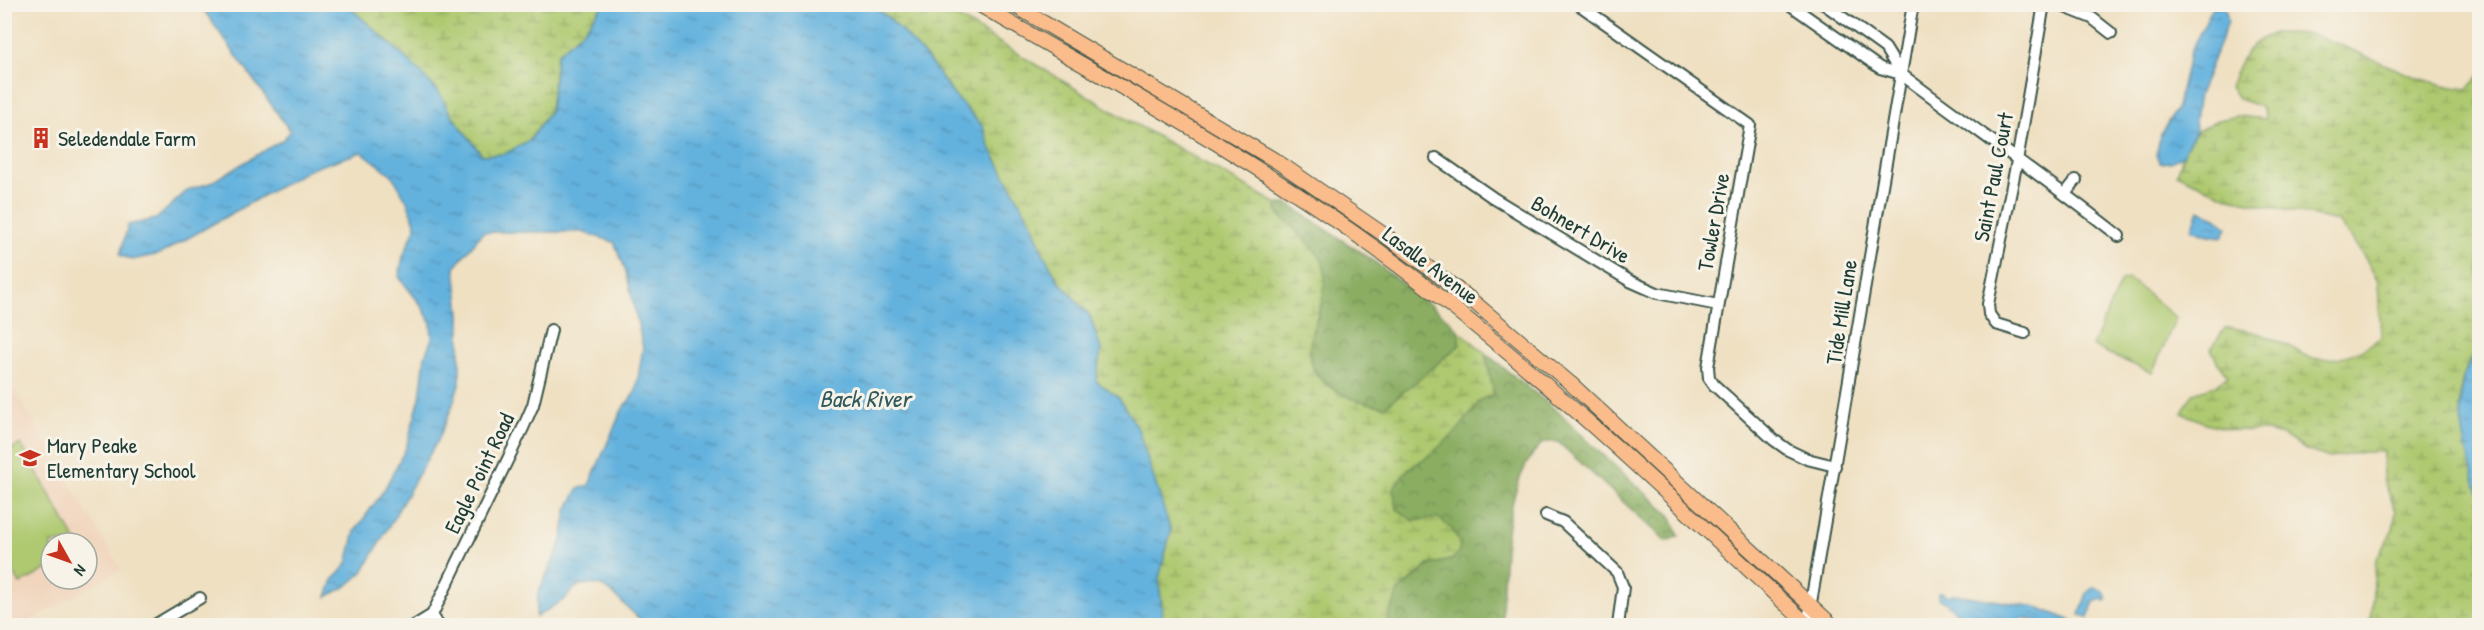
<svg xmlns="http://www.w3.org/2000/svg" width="2484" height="630" font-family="'Patrick Hand',sans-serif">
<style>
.built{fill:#f1d5bd;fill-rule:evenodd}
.forest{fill:url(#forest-crowns);stroke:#54754b;stroke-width:1.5}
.wetland{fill:url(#wetland-marsh);stroke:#668352;stroke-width:1.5}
.garden{fill:#aec970;stroke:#668352;stroke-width:1.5}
.water{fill:url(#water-ripples);stroke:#427889;stroke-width:1.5}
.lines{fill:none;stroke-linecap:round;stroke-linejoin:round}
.minor-casing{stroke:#3e5549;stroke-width:14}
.major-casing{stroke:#3e5549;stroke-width:16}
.minor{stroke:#fff;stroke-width:10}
.major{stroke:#fabc8b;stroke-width:14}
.labels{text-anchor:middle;stroke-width:6;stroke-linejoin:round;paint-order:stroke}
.poi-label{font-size:22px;fill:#1f3d34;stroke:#f7f3e8;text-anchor:start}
.street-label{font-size:22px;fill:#1f3d34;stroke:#f7f3e8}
.water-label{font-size:24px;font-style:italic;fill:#305a5e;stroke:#f7f3e8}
</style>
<defs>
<pattern id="forest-crowns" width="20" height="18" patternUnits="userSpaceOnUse" patternTransform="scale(1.5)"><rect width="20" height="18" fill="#8aad62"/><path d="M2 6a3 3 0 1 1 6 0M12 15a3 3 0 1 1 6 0" fill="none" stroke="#708e52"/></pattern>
<pattern id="wetland-marsh" width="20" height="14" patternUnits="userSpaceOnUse" patternTransform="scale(1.5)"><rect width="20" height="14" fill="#aec970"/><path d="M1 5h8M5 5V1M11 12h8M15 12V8" fill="none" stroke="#8da45d"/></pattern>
<pattern id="water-ripples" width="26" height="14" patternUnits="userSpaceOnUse" patternTransform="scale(1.5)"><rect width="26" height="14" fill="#64b2de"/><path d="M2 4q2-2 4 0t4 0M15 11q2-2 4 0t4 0" fill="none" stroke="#5292b5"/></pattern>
</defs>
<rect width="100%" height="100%" fill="#f7f3e8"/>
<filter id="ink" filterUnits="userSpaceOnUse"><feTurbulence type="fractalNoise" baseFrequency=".0167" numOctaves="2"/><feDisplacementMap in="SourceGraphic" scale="12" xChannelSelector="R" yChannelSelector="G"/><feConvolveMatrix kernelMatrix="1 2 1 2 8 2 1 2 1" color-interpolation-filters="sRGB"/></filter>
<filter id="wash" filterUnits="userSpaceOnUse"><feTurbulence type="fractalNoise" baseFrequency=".008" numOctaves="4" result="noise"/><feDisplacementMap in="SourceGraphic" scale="24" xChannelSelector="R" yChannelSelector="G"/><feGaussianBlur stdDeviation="1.35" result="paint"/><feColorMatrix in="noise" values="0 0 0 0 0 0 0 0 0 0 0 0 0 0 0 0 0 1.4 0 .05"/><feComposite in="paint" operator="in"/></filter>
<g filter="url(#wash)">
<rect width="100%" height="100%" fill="#efe0c2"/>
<!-- built -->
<path class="built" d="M 4,373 L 121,569 L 23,625 L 5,625 ZM 51,543 L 87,543 L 87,579 L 51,579 Z"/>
<!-- forest -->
<path class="forest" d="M 1277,204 L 1288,204 L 1371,259 L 1449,320 L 1458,330 L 1460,345 L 1385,407 C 1351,401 1303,385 1310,341 C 1312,332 1316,323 1319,314 C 1322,303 1322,292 1324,281 L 1287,223 L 1277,212 Z
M 1485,353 L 1561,414 L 1597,450 L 1671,516 L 1679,536 L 1666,541 L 1558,442 L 1543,442 C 1502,481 1503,572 1502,625 L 1384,626 L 1399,590 L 1430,565 L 1453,559 L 1459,551 L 1460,543 L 1451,528 L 1413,521 L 1396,509 L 1392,488 L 1408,469 L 1430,455 L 1482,399 L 1494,394 Z"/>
<!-- wetland -->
<path class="wetland" d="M 347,5 L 603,5 L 584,30 L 557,54 L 550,111 L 529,140 L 505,154 L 482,155 L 450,113 L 438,91 L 409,61 Z
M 872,5 L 937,5 L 1114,112 L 1277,204 L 1277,213 C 1288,224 1318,249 1323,263 C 1330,289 1316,315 1311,339 C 1300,385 1351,401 1385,407 L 1460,345 L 1458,330 L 1485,353 L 1494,394 L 1482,399 L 1457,431 L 1430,455 L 1408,469 L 1393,488 L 1397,509 L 1413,521 L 1438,518 L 1451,528 L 1460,543 L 1459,551 L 1453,559 L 1429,565 L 1399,590 L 1386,624 L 1163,625 L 1159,578 L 1171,530 L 1119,398 L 1096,381 L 1101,350 L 1090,316 L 1058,280 L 1043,253 L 1032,224 L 989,146 L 983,127 L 953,94 L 927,58 L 889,18 Z
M 2274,33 C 2287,34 2304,32 2316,36 C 2368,53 2412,83 2467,89 L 2479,76 L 2479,347 C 2439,399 2474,444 2479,499 C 2482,520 2479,543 2479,564 L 2474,569 L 2479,570 L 2479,625 L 2370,625 L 2376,559 L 2393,530 L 2396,511 L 2383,479 L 2383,452 L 2362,452 L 2330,458 L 2306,450 L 2283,435 L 2267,431 L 2235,430 L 2205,423 L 2182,413 L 2193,393 L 2215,386 L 2228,376 L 2218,363 L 2211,349 L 2225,328 C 2248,328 2270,337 2291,347 C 2298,351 2305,357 2311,358 C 2338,362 2361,353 2381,337 L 2378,282 L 2366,259 L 2338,221 L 2230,198 L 2177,174 L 2186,147 L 2196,132 L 2215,121 L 2237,116 L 2266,119 L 2262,107 L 2239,99 L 2230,87 C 2240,60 2245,44 2274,33 Z"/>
<!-- garden -->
<path class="garden" d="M 2129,279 L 2176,318 L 2152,373 L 2092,346 L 2121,281 Z
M 21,444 L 77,543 L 51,543 L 51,567 L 20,584 L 5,556 L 4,453 Z"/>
<!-- water -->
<path class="water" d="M 200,5 L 347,5 L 409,61 L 438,91 L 450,113 L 482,155 L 505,154 L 530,140 L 550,111 L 557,54 L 584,30 L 603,5 L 872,5 L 889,18 L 927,58 L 953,94 L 983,127 L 989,146 L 1032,224 L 1043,253 L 1058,280 L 1090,316 L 1101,350 L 1096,381 L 1119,398 L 1138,429 L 1171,531 L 1159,578 L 1163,625 L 646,625 L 610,591 L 602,586 L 591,584 L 580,585 L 574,589 L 565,599 L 536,617 L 538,593 L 562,541 L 567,510 L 578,489 L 589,485 L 622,410 L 636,391 L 643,347 L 626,271 L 614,242 L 582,232 L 483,232 L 455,267 L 460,314 L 460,381 L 452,407 L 439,438 L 363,572 L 347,586 L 327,597 L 333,580 L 347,564 L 355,531 L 384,490 L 406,448 L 420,398 L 425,356 L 432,338 L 431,323 L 421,305 L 399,277 L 403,257 L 416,226 L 408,203 L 392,175 L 362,152 L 310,169 L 160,254 L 132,260 L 120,255 L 128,225 L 156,219 L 188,190 L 210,183 L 284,139 L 290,131 Z
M 2222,5 L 2226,12 L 2228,22 L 2199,95 L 2195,119 L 2196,132 L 2186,147 L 2183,156 L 2170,162 L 2160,163 L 2156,155 L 2161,134 L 2177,107 L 2190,52 L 2213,7 Z
M 2199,210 L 2216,217 L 2227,227 L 2223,237 L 2209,235 L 2192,229 Z
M 2479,347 L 2479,498 C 2467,448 2444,393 2479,347 Z
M 2094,587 L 2103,591 L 2108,599 L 2106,601 L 2101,599 L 2094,602 L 2088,617 L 2080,615 L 2087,593 Z
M 1942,592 L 1947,596 L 1954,594 L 2037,607 L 2082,625 L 2048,625 L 2042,622 L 2024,618 L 2004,625 L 1981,625 L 1962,617 L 1944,601 L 1938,599 L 1938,593 Z"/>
</g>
<g filter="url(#ink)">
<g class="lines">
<defs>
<path id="minor" d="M 1578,4 L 1750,125 L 1708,367 L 1709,378 L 1714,385 L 1774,440 L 1788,450 L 1807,459 L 1835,466
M 1789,4 L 1880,68 L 1901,74 C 1973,128 2048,180 2119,236
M 1824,4 L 1885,48 L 1901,74
M 2057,4 L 2092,18 L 2111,33
M 1436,158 L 1495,199 L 1630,281 L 1657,293 L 1718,305
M 2065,194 L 2076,180
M 2025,333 L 1996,324 L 1989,314 L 1988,304 L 2017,161 L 2044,4
M 1546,515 L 1563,522 L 1617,572 L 1623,587 L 1618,626
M 432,615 L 523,428 L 533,405 L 551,330
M 432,615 L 439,626
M 153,626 L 200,598
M 414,626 L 432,615
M 1807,626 L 1913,4"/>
<path id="major" d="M 978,4 C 1113,83 1252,158 1379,251 C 1532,363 1670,496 1809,626
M 1012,4 L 1278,162 L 1386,236 L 1469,298 L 1570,383 L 1833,626"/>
</defs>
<!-- minor casing -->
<use href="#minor" class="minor-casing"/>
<!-- major casing -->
<use href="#major" class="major-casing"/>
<!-- minor -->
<use href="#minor" class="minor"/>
<!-- major -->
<use href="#major" class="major"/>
</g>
</g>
<!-- icons -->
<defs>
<symbol id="building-bare" viewBox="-9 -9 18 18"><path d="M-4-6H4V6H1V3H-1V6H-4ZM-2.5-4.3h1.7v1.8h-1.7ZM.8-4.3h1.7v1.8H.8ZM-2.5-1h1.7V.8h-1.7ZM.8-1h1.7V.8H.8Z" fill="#c8321e" stroke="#f7f3e8" stroke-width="2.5" paint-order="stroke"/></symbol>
<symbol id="school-bare" viewBox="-9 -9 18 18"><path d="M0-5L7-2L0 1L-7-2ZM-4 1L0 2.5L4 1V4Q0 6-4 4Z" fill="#c8321e" stroke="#f7f3e8" stroke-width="2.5" paint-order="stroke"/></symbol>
</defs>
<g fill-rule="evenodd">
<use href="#building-bare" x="26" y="123" width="30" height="30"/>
<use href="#school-bare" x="15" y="443" width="30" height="30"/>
</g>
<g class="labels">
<!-- poi labels -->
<g class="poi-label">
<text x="58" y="146">Seledendale Farm</text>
<text x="47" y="453">Mary Peake<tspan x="47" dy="25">Elementary School</tspan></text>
</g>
<!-- street labels -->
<g class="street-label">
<text transform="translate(1993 177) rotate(-79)" y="8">Saint Paul Court</text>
<text transform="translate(1713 222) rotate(-80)" y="8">Towler Drive</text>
<text transform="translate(1581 229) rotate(31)" y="8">Bohnert Drive</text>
<text transform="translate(1431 265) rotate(37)" y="8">Lasalle Avenue</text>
<text transform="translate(1841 312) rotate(-81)" y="8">Tide Mill Lane</text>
<text transform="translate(479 473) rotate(-64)" y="8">Eagle Point Road</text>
</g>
<!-- water labels -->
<g class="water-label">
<text x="865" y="407">Back River</text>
</g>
</g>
<!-- margin -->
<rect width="2484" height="630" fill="none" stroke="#f7f3e8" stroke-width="24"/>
<!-- north arrow -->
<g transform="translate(69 561) rotate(130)"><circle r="28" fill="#f7f3e8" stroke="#a1aaa0" stroke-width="1.5"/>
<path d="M0-4.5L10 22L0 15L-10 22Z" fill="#c8321e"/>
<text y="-9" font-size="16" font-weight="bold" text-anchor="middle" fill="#1f3d34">N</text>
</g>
</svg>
